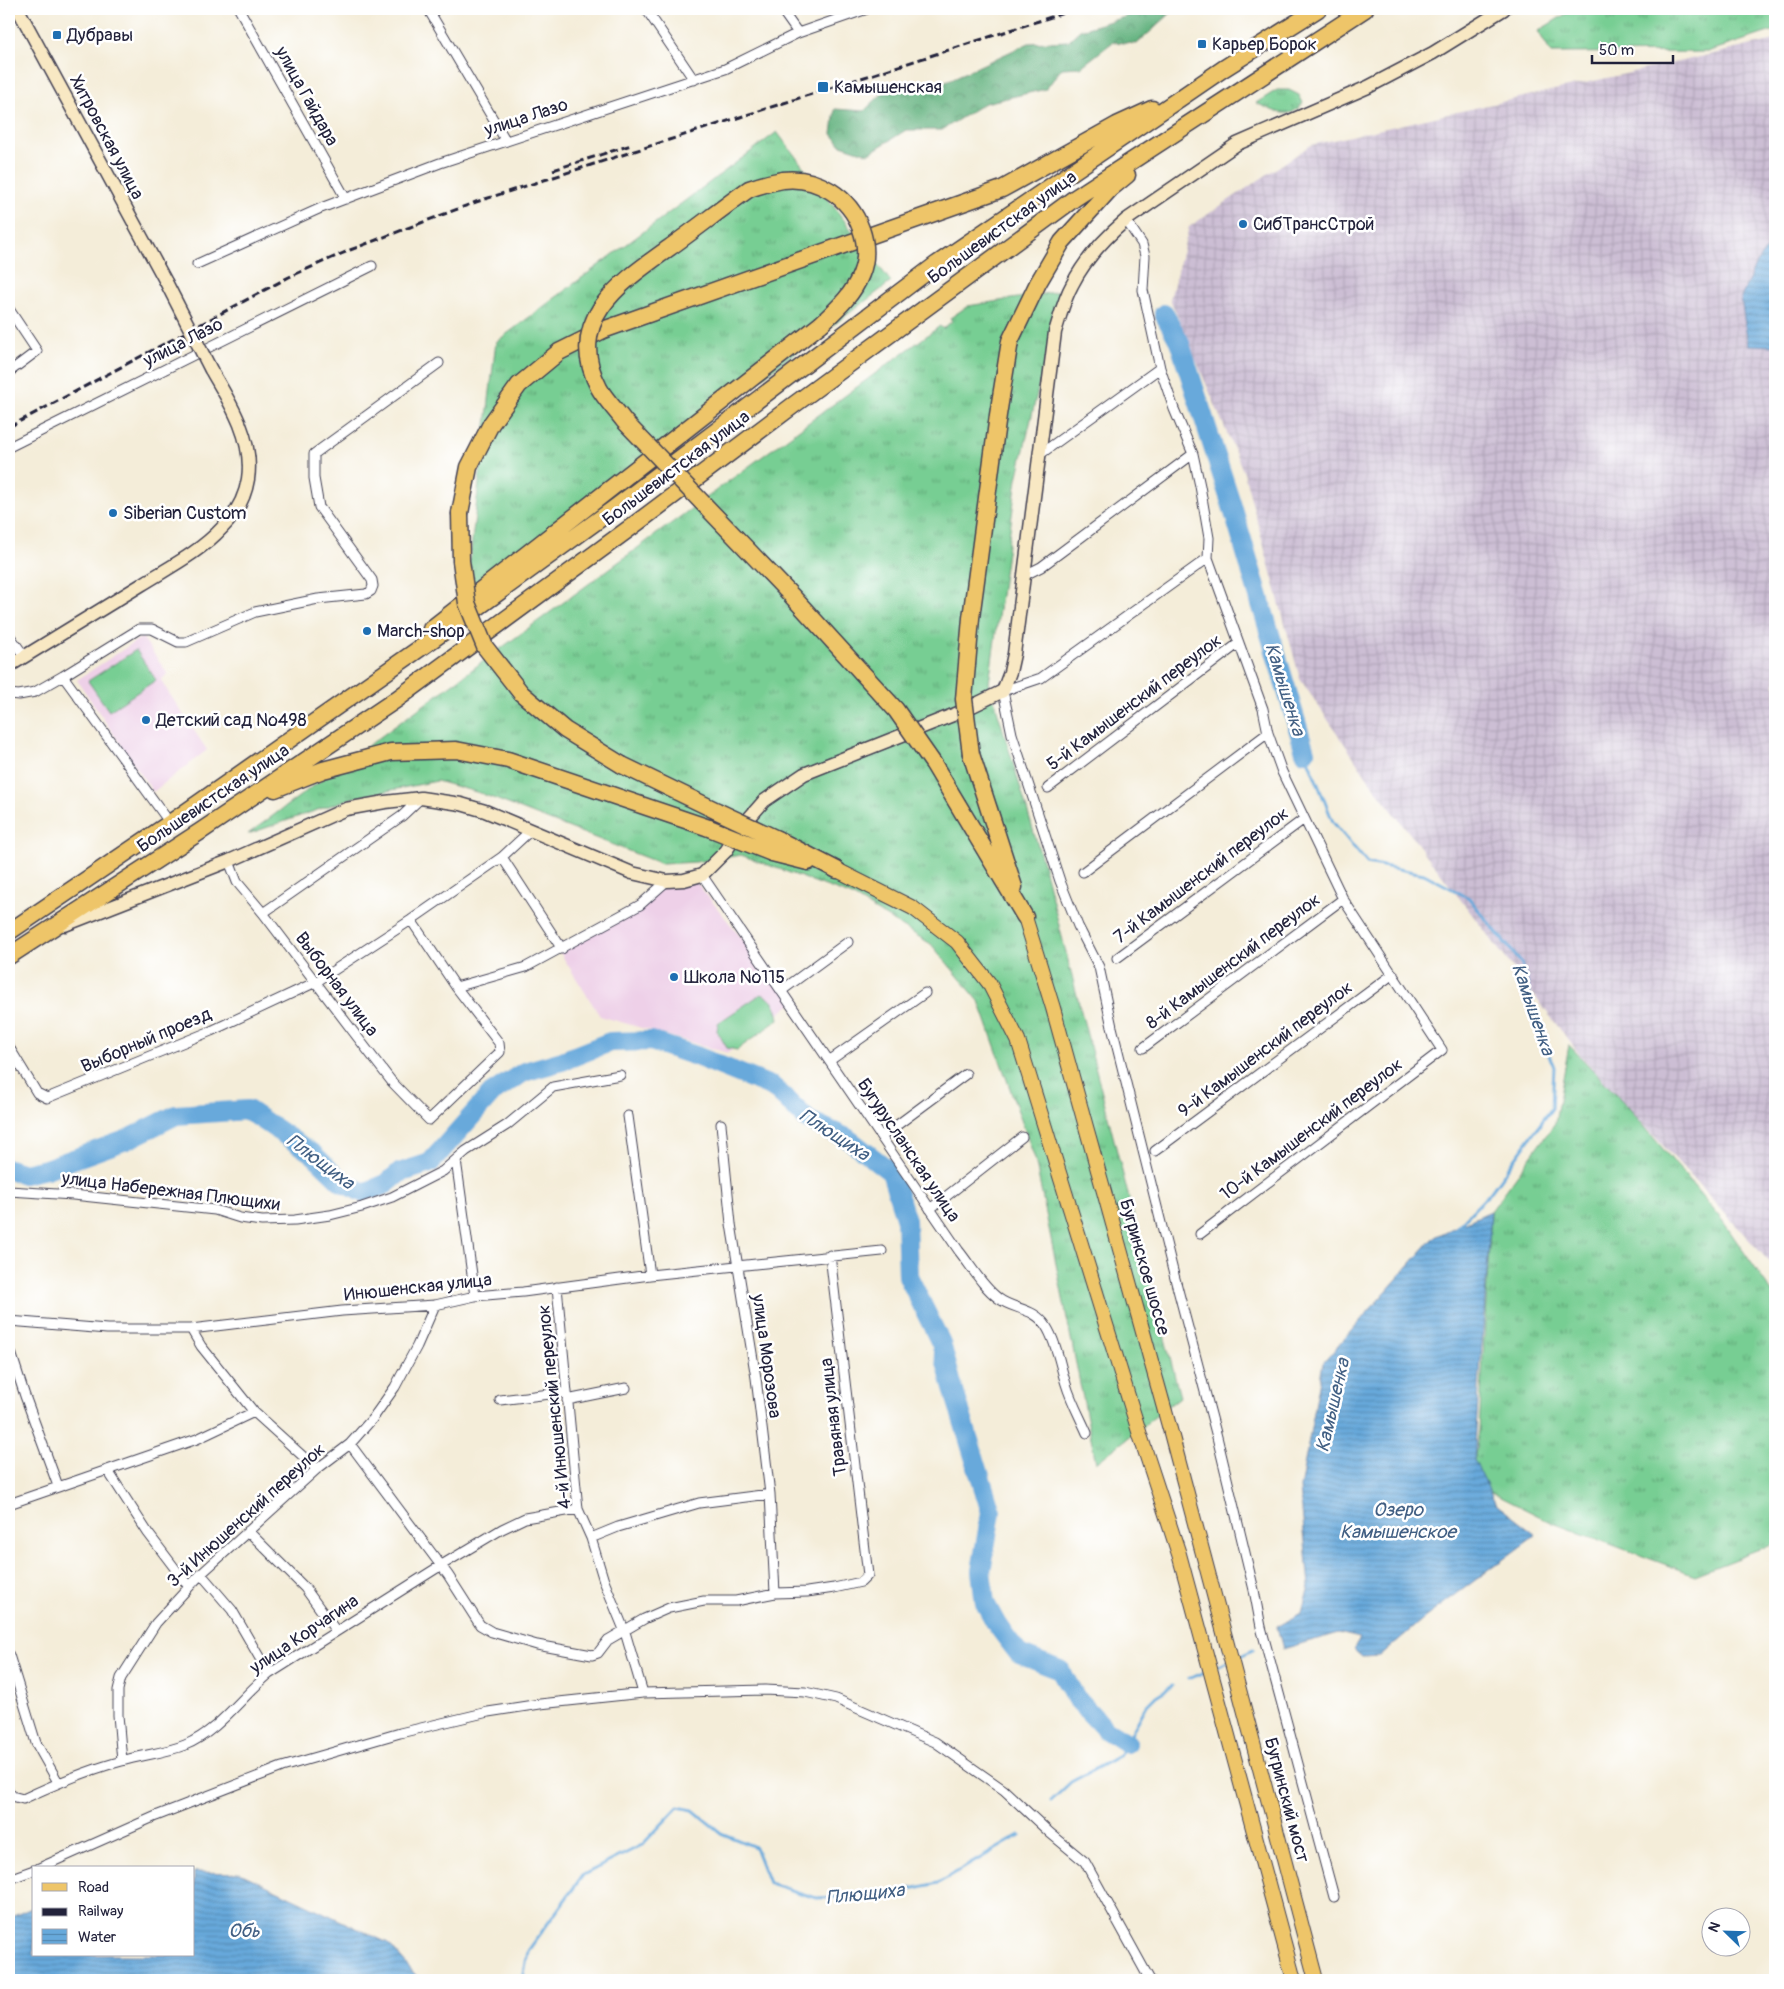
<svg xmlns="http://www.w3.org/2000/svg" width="1784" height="1989" font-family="Pangolin,sans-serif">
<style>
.built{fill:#eed0e8}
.industrial{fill:url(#industrial-grid)}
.grass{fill:url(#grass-tufts);stroke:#4c7867}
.forest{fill:url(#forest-crowns);stroke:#426a5c}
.pitch{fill:#77ce93;stroke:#4c7867}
.water{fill:url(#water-rules);stroke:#44668b}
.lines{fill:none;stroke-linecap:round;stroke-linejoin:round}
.stream{stroke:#67a9db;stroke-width:3}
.river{stroke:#67a9db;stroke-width:20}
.street-casing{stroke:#424053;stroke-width:11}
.secondary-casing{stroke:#424053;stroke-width:15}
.primary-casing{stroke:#424053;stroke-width:16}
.highway-casing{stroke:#424053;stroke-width:19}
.street{stroke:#fff;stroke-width:9}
.secondary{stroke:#f8e8c3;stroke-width:12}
.primary{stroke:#eec569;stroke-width:14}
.highway{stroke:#eec569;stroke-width:16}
.rail{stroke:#22223b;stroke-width:3;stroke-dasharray:8 4;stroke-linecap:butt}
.secondary-bridge-casing{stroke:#424053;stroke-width:15;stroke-linecap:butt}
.highway-bridge-casing{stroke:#424053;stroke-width:19;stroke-linecap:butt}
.secondary-bridge{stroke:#f8e8c3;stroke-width:12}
.highway-bridge{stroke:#eec569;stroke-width:16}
.poi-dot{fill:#1f6fb2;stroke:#fff;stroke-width:2}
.labels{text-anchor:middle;stroke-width:5;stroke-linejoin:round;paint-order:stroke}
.poi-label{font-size:18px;fill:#22223b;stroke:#fff;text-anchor:start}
.street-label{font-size:18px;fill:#22223b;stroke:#fff}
.water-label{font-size:19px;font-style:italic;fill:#415f83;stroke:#fff}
</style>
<defs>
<pattern id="industrial-grid" width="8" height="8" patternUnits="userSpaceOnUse" patternTransform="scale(1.25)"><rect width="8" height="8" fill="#ccbed4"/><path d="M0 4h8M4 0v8" fill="none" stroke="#afa3b7"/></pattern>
<pattern id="grass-tufts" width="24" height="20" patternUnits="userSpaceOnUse" patternTransform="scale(1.25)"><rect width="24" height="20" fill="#77ce93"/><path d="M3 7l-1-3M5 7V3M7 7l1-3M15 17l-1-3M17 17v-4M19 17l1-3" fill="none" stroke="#61a779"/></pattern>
<pattern id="forest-crowns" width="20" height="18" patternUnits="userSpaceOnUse" patternTransform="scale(1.25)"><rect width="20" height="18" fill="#61b17d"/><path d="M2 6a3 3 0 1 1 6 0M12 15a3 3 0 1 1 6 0" fill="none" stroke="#509068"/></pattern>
<pattern id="water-rules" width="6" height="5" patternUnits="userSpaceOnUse" patternTransform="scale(1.25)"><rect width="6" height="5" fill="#67a9db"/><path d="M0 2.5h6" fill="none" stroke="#5489b3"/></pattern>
</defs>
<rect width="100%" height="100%" fill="#fff"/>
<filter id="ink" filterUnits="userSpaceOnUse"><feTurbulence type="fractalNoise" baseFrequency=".02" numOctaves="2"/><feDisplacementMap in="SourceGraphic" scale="10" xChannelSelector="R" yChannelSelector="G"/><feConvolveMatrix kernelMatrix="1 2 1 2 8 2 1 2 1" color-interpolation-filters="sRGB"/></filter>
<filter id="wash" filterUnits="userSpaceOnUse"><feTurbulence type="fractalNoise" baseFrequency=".0096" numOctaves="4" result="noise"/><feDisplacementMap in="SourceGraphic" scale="20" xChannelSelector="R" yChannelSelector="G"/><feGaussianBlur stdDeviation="1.12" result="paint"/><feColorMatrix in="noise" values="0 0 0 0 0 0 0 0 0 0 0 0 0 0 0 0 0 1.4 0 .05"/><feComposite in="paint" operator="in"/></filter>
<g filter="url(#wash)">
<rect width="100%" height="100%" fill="#f4edd9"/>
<!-- built -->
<path class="built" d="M 142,637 L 168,674 L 161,680 L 167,690 L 207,750 L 153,792 L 77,680 Z
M 679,878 L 696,882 L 794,1002 L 728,1053 L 600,1016 L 559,951 Z"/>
<!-- industrial -->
<path class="industrial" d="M 1775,40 L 1775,1268 L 1580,1055 L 1374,787 L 1300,679 L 1244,473 L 1170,299 L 1189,227 L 1311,145 Z"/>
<!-- grass -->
<path class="grass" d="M 1574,9 L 1775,9 L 1775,30 L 1707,52 L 1551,53 L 1538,31 Z
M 1277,90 L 1289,90 L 1299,95 L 1303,103 C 1289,122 1273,110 1256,103 Z
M 777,132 L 891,282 L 465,599 L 496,342 Z
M 1061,291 L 1017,479 L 989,683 L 1043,863 L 1180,1397 L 1096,1463 L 1035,1159 L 979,1001 L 931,944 L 850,895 L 741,855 L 696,862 L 662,864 L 480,793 L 437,781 L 352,798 L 248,834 L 940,326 L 943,329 L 952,321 L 950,318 L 968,306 Z
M 1569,1045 L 1629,1108 L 1722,1220 L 1775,1297 L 1775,1544 L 1694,1575 L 1553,1523 L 1489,1491 L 1474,1460 L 1479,1431 L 1491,1211 L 1555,1123 Z"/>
<!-- forest -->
<path class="forest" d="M 1152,9 L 1191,9 L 1171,13 L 1137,44 L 1113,42 L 1081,67 L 1062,68 L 1046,89 L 985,103 L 942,130 L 906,130 L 868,154 L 841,145 L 832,134 L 835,109 L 864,111 L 884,92 L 911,90 L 949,80 L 1029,43 L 1068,41 L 1080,30 Z"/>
<!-- pitch -->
<path class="pitch" d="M 136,650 L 156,680 L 109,711 L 88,681 Z
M 761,994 C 773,998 777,1007 779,1019 L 737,1050 L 727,1048 L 717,1031 L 718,1023 Z"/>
<!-- water -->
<path class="water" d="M 1775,236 L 1775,346 L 1748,345 L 1741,298 L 1756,263 Z
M 1491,1211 L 1474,1460 L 1496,1504 L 1536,1535 L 1423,1619 L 1380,1656 L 1362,1657 L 1353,1649 L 1360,1638 L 1338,1633 L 1283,1649 L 1277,1627 L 1302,1613 L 1309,1586 L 1300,1488 L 1323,1363 L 1433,1238 L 1459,1225 Z
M 194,1872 L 240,1873 L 388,1943 L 420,1980 L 9,1980 L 9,1918 L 34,1907 L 34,1955 L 194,1955 Z"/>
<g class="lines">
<!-- stream -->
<path class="stream" d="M 1305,752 L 1333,822 L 1367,863 L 1424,874 L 1469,898 L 1522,964 L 1539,1030 L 1554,1067 L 1552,1108 L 1490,1193 L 1457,1227
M 1236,1658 L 1253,1650
M 1213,1669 L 1228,1662
M 1189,1679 L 1207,1671
M 1051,1801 L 1071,1782 L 1119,1756 L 1147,1705 L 1156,1696 L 1172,1686
M 523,1980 L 528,1951 L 583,1875 L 642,1845 L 678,1807 L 693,1810 L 721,1833 L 755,1847 L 769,1883 L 816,1898 L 882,1895 L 938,1883 L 1020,1835"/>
<!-- river -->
<path class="river" d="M 1164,314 L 1179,341 L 1232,506 L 1305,752
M 9,1169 L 24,1174 L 46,1169 L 126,1140 L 176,1115 L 248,1110 L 313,1154 L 342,1182 L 364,1193 L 386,1184 L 399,1173 L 430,1163 L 492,1093 L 524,1072 L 562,1061 L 610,1042 L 651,1041 L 696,1056 L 773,1087 L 808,1120 L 847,1138 L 891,1172 L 906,1220 L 908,1276 L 941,1343 L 952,1385 L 991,1512 L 981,1571 L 985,1603 L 997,1625 L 1019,1654 L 1060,1670 L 1076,1698 L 1106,1730 L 1127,1743"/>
</g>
</g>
<g filter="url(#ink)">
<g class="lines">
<defs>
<path id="street" d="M 239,9 L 346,199
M 428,9 L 506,141
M 646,9 L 694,80
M 781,9 L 798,33
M 1126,220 L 1142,244 L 1145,256 L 1143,290 L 1160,368 L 1174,409 L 1193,454 L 1200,486 L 1209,538 L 1208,558 L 1263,709 L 1268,733 L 1282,772 L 1343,899 L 1442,1050 L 1200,1234
M 197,264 L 321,208 L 440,163 L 725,69 L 798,33 L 867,9
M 9,309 L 37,351 L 9,372
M 9,447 L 372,266
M 1039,455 L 1160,368
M 1208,558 L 1041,678 L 1003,691 L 1012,734 L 1060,881 L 1078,926 L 1099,967 L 1112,1027 L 1173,1271 L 1217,1437 L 1254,1590 L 1261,1627 L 1334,1897
M 1023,576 L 1041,567 L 1193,454
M 9,635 L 25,657
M 63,676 L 170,823
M 9,694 L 19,695 L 35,692 L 63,676 L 139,629 L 152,629 L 178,642 L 186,642 L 255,612 L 318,599 L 366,594 L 371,591 L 373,586 L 372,580 L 319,507 L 314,478 L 314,454 L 439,363
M 1048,788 L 1239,643
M 502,857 L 562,949
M 229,861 L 237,882 L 263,913 L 355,1034 L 392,1082 L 429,1120 L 500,1052 L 499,1043 L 456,987 L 411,920
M 1083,872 L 1268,733
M 702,875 L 959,1251 C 971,1266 982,1286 998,1298 C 1013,1310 1034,1307 1046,1326 C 1057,1343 1060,1366 1066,1384 C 1071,1401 1080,1417 1087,1433
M 263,913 L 402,816 L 421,798
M 1117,958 L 1304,819
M 456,987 L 526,967 L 640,905 L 667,881
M 781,991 L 848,942
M 9,1047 L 37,1093 L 47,1098 L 211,1031 L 316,982 L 411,920 L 502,857 L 530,831
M 1143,1048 L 1343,899
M 829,1061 L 925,993
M 628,1116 L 650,1275
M 721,1124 L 731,1224 L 756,1378 L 770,1494 L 775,1593
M 881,1137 L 966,1074
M 1155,1151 L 1393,974
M 456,1160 L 475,1296
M 9,1191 L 73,1195 L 215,1210 L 240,1218 L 262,1221 L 295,1220 L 330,1215 L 362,1207 L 392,1197 L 443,1171 L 466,1151 L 507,1125 L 553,1087 L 620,1075
M 930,1209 L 1022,1137
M 557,1287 L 578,1509 L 591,1538 L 604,1581 L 625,1632 L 643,1693
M 9,1321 L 107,1329 L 191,1329 L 342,1311 L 435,1305 L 475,1296 L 523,1292 L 650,1275 L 882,1251
M 9,1346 L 25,1396 L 58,1486
M 500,1400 L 567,1392
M 567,1400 L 626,1388
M 254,1412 L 317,1469
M 350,1444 L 448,1575 L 480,1625 L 492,1632 L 537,1645 L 592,1655 L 598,1653 L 608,1640 L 644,1619 L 669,1608 L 704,1601 L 736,1601 L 775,1593 L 807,1592 L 834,1588 L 861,1582 L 868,1575 L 830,1255
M 108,1471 L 148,1533 L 189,1587
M 9,1504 L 197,1439 L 254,1412 L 201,1346 L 191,1329
M 248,1531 L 305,1588 L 336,1631
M 591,1538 L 618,1527 L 699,1503 L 770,1494
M 201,1574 L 232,1610 L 269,1674
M 9,1655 L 36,1743 L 58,1782
M 122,1761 L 118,1715 L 118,1690 L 121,1678 L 156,1623 L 201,1574 L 317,1469 L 350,1444 L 373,1418 L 395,1387 L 417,1346 L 435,1305
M 9,1791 L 12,1796 L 23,1799 C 55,1784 87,1770 122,1761 C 142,1755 165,1753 185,1745 C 219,1731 241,1697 269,1674 L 440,1566 L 502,1529 L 525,1518 L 578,1509
M 39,1868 L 156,1816 L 282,1767 L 400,1733 L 488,1712 L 540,1704 L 643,1693 L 765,1690 L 805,1692 L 836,1699 L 935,1742 L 1004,1790 L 1050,1833 L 1085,1862 L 1150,1980
M 9,1879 L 34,1870"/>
<path id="secondary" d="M 18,9 L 166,282
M 9,666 C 53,639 97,612 141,585 C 168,568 200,552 222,528 C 235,515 245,498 248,479 C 254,440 230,402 211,370
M 65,925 L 229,861 L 346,809 L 385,802 L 421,798 L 461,804 L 485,811 L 632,873 L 667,881 L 684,880 L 702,875 L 726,851 L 743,825 L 764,801 L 804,774 L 958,713 L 1003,691 L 1010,672 L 1014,654 L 1055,332 C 1060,317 1064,299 1072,285 C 1084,261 1105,238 1126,220 L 1237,144 L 1368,87 L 1433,53 L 1504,9"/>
<path id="primary" d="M 837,870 L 913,908 L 957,942 L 989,983 L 1018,1040 L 1141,1438 L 1179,1554 L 1294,1980
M 1025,917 L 1053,1008 L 1171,1433 L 1316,1980"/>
<path id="highway" d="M 460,513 L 469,467 L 491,424 L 519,385 L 559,352 L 603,330 L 1002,189 L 1117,125 L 1152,109
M 431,629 L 821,324
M 964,699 L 971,618 L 998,415 L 1010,341 L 1038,283 L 1062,242 L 1110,189 L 1127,175
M 971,754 L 1014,887
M 933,763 L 1025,917
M 622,765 L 717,811
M 275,789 L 323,770 L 391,752 L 456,750 L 508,760 L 709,828
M 777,839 L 837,870
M 772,853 L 808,862
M 9,932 L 170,823 L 459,621 L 612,510 L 937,264 L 1223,69 L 1318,9
M 9,956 L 201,831 L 397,699 L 630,528 L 795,404 L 1075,198 L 1365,9"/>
</defs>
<!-- street casing -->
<use href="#street" class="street-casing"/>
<!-- secondary casing -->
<use href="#secondary" class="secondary-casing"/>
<!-- primary casing -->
<use href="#primary" class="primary-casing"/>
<!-- highway casing -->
<use href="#highway" class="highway-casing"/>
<!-- street -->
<use href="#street" class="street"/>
<!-- secondary -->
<use href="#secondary" class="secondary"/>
<!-- primary -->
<use href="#primary" class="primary"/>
<!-- highway -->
<use href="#highway" class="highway"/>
<!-- rail -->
<path class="rail" d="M 553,170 L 631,145
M 9,427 L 289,277 L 350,250 L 476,202 L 1076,9"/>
<defs>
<path id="secondary-bridge" d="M 166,282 L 211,370"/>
<path id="highway-bridge" d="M 821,324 C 837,309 853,295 861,274 C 867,259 866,243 861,229 C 850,197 817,176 783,180 C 771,182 760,185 749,189 C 722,208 696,229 669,248 C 620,283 564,320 599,388 C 605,399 616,410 624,421 L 791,595 L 896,710 L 933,763
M 460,513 L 461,561 L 467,603 L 485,647 L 521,693 L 565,730 L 622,765
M 964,699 L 971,754
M 717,811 L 777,839
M 709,828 L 772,853"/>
</defs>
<!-- secondary-bridge casing -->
<use href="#secondary-bridge" class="secondary-bridge-casing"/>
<!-- highway-bridge casing -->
<use href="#highway-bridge" class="highway-bridge-casing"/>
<!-- secondary-bridge -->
<use href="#secondary-bridge" class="secondary-bridge"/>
<!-- highway-bridge -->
<use href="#highway-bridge" class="highway-bridge"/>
</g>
</g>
<!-- markers -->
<g class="poi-dot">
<rect x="52" y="30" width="10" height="10" rx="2.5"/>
<rect x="1197" y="39" width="10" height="10" rx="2.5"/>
<rect x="817" y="81" width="12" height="12" rx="2.5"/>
<circle cx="1243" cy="224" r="5"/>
<circle cx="113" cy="513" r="5"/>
<circle cx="367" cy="631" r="5"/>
<circle cx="146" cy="720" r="5"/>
<circle cx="674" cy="977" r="5"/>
</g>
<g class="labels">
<!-- poi labels -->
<g class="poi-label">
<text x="67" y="41">Дубравы</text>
<text x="1212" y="50">Карьер Борок</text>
<text x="834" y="93">Камышенская</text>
<text x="1253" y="230">СибТрансСтрой</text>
<text x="123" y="519">Siberian Custom</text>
<text x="377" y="637">March-shop</text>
<text x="156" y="726">Детский сад №498</text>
<text x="684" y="983">Школа №115</text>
</g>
<!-- street labels -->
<g class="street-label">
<text transform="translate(307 96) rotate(61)" y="6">улица Гайдара</text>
<text transform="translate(526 117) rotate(-18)" y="6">улица Лазо</text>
<text transform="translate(107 137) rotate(62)" y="6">Хитровская улица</text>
<text transform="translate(1002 227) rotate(-36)" y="6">Большевистская улица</text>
<text transform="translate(183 342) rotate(-27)" y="6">улица Лазо</text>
<text transform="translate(676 468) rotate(-37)" y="6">Большевистская улица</text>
<text transform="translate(1134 702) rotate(-37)" y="6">5-й Камышенский переулок</text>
<text transform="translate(213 798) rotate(-34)" y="6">Большевистская улица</text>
<text transform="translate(1201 875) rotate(-37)" y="6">7-й Камышенский переулок</text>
<text transform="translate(1233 961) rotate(-37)" y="6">8-й Камышенский переулок</text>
<text transform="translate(337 984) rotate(53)" y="6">Выборная улица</text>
<text transform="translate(146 1040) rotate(-23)" y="6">Выборный проезд</text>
<text transform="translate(1265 1049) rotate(-37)" y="6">9-й Камышенский переулок</text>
<text transform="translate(1311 1129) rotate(-37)" y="6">10-й Камышенский переулок</text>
<text transform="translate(909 1150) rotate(56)" y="6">Бугурусланская улица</text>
<text transform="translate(171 1191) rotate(7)" y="6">улица Набережная Плющихи</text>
<text transform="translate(1145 1267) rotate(74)" y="6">Бугринское шоссе</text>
<text transform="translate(418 1287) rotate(-6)" y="6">Инюшенская улица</text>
<text transform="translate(767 1356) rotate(82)" y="6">улица Морозова</text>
<text transform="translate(554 1407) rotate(-96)" y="6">4-й Инюшенский переулок</text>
<text transform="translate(833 1417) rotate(-97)" y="6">Травяная улица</text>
<text transform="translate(246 1515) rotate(-42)" y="6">3-й Инюшенский переулок</text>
<text transform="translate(304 1634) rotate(-34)" y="6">улица Корчагина</text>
<text transform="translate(1287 1800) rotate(75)" y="6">Бугринский мост</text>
</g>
<!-- water labels -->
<g class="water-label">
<text transform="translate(1286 689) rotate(73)" y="7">Камышенка</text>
<text transform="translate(1534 1009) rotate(71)" y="7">Камышенка</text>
<text transform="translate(835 1134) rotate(33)" y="7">Плющиха</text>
<text transform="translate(321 1161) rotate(37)" y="7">Плющиха</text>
<text transform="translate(1332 1405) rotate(-77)" y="7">Камышенка</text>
<text x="1398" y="1516">Озеро<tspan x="1398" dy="22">Камышенское</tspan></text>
<text transform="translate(865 1893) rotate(-6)" y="7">Плющиха</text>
<text x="244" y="1937">Обь</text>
</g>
</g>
<!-- margin -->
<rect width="1784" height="1989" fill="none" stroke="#fff" stroke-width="30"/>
<!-- legend -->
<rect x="32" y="1866" width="162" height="90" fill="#ffffff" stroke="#a7a7b1"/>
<rect x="42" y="1883" width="25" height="8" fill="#eec569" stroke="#a7a7b1"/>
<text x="78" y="1892" font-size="15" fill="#22223b">Road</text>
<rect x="42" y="1908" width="25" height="8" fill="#22223b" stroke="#a7a7b1"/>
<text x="78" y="1916" font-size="15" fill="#22223b">Railway</text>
<rect x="42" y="1929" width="25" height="15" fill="url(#water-rules)" stroke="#a7a7b1"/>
<text x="78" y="1942" font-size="15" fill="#22223b">Water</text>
<!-- north arrow -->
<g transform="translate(1726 1932) rotate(293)"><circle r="24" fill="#ffffff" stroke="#a7a7b1"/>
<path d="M0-4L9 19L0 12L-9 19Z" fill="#1f6fb2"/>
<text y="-8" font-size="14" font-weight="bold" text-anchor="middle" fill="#22223b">N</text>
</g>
<!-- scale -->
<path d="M1592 55v8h81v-8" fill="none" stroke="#22223b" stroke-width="2.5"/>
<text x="1599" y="55" font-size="15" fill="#22223b" stroke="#ffffff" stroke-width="4" paint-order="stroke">50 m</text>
</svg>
